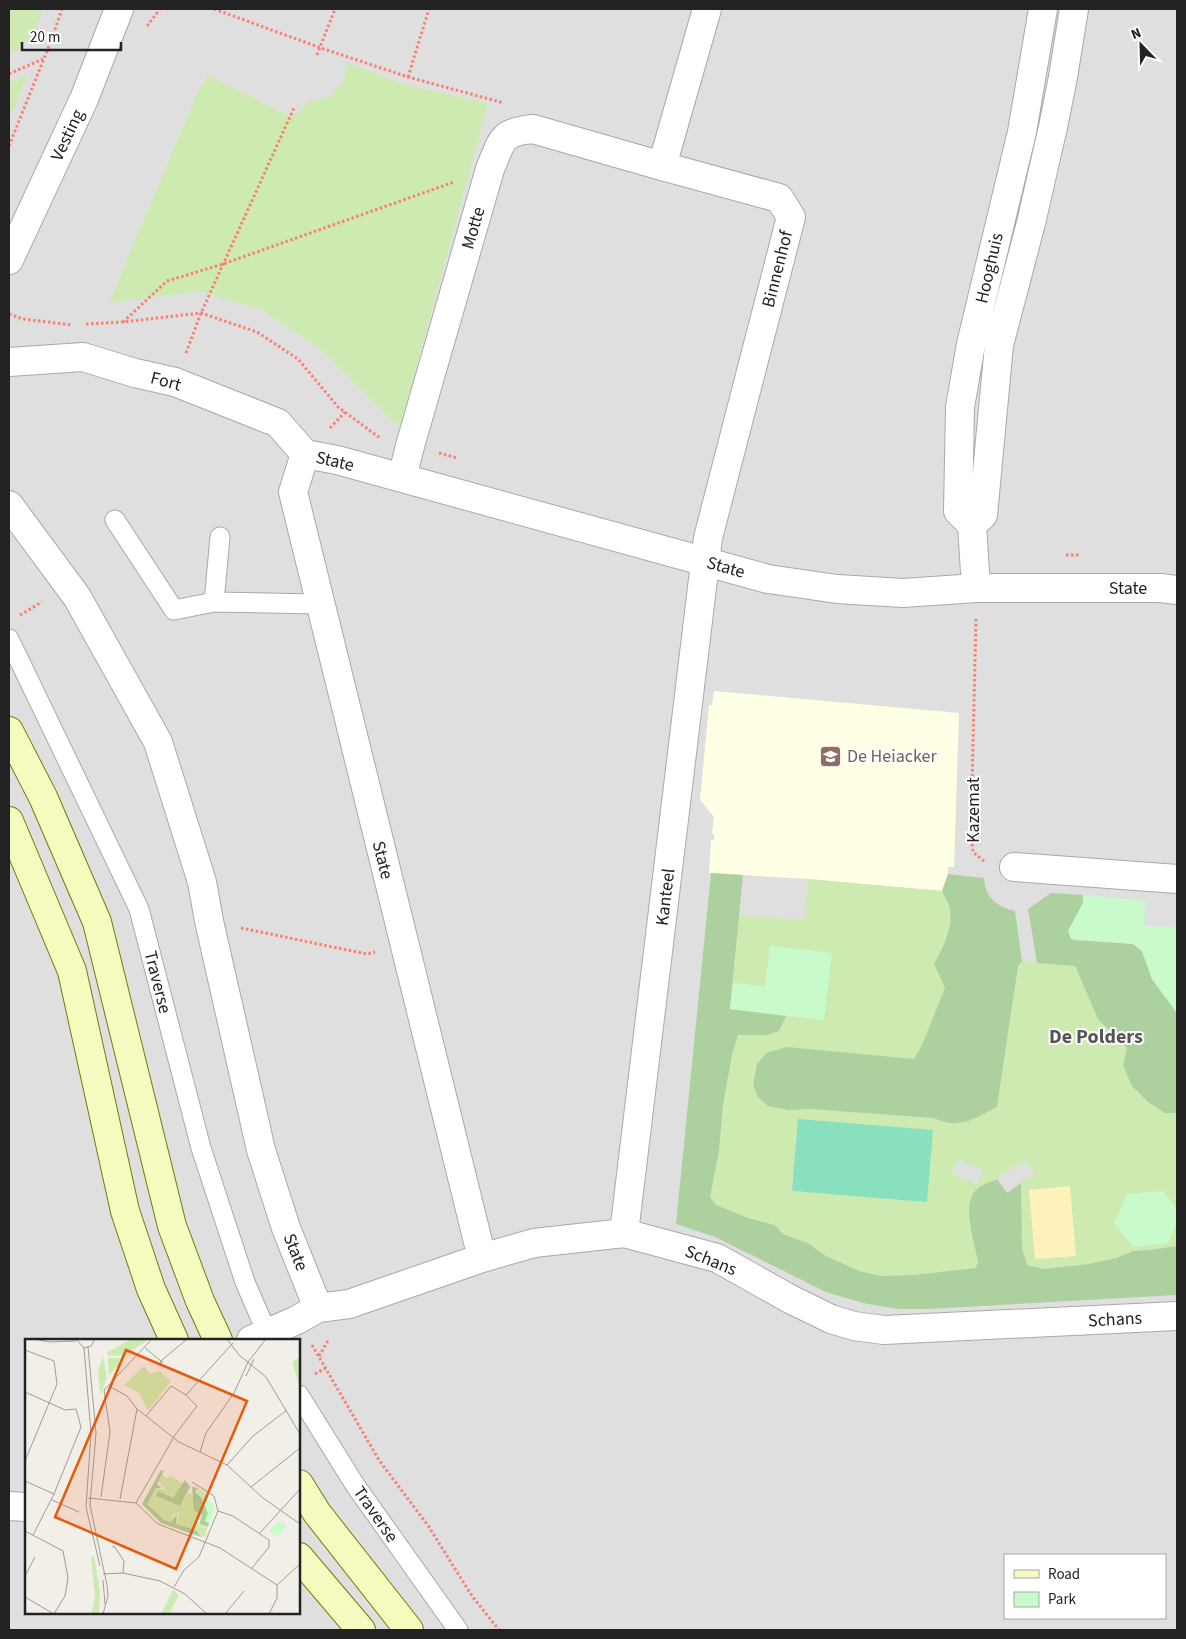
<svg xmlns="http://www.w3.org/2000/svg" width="1186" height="1639" font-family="'Source Sans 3',sans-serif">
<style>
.residential{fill:#e0dfdf;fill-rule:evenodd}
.education{fill:#ffffe5}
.grass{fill:#cdebb0;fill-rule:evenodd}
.forest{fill:#add19e}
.sand{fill:#fff1ba}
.park{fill:#c8facc}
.pitch{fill:#88e0be}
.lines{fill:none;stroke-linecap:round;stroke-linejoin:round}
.lane-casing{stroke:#a9a9a9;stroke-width:21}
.street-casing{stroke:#a9a9a9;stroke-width:30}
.secondary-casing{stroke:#707d05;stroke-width:30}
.path{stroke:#fa8072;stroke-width:3;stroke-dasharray:2.5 2.5;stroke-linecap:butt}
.lane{stroke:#fff;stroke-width:19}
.street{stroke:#fff;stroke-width:28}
.secondary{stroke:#f7fabf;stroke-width:28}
.labels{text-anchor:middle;stroke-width:4;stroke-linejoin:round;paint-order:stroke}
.street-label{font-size:18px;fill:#222;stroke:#fff}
.education-label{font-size:18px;fill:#785e54;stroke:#fff;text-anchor:start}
.quarter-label{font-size:20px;font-weight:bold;fill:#555;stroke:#fff}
.inset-road{fill:none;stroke:#9f9d99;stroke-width:1}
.view{fill:#e8590c;fill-opacity:0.15;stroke:#e8590c;stroke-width:2.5}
.inset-edge{fill:none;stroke:#222;stroke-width:2.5}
</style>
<rect width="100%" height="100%" fill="#f2efe9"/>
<!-- residential -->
<path class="residential" d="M 9,9 L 1177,9 L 1177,1630 L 9,1630 ZM 26,1340 L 299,1340 L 299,1613 L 26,1613 ZM 1005,1555 L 1165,1555 L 1165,1618 L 1005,1618 Z"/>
<!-- education -->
<path class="education" d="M 714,691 L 959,713 L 954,867 L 948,867 L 948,874 L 942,891 L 808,879 L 709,873 L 711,840 L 714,840 L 714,834 L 712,834 L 714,817 L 700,800 L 709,705 L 712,705 Z"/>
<!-- grass -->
<path class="grass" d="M 9,9 L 43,9 C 34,32 32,42 9,54 Z
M 347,63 L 409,86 L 488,103 L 400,428 L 322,350 L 260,309 L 201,291 L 109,303 L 196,96 L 208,75 L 287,115 L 298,113 L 308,102 L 330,96 L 343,83 Z
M 27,75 L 9,121 L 9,82 Z
M 808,879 L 942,891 C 944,896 949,903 950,909 C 953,928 943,948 934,964 L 946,988 L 922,1045 L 914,1059 L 788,1110 L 810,1109 L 933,1118 C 959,1130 973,1119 997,1107 L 1018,966 L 1022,961 L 1075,966 L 1098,1019 L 1127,1048 L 1123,1065 L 1165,1113 L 1177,1113 L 1177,1211 L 1163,1191 L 1168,1243 L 1177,1221 L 1177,1246 L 1149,1250 L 1133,1251 L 1116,1258 L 1089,1264 L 1043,1269 L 1027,1265 L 1022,1248 L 1021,1183 L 1034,1174 L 1025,1160 L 975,1191 L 970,1221 L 978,1262 L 976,1268 L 914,1275 L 882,1276 L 859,1271 L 826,1256 L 808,1243 L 783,1234 L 775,1225 L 748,1218 L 716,1205 L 710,1197 L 719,1151 L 723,1105 L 732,1055 L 738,1035 L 767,1035 L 779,1031 L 786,1016 L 824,1020 L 765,987 L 733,983 L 739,915 L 805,920 ZM 958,1160 L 983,1170 L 977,1184 L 952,1174 Z"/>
<!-- forest -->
<path class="forest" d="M 711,873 L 743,875 L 730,1009 L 786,1016 L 779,1031 L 767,1035 L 738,1035 L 732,1055 L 723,1105 L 719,1151 L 710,1197 L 716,1205 L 748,1218 L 775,1225 L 783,1234 L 808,1243 L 826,1256 L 859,1271 L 882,1276 L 914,1275 L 976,1268 L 978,1262 C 975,1244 961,1204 976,1190 C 981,1185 990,1182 997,1179 L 1007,1193 L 1021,1183 L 1022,1248 L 1027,1265 L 1044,1269 L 1089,1264 L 1116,1258 L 1133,1251 L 1149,1250 L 1177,1246 L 1177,1295 L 928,1309 L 899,1309 L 885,1307 L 863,1303 L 826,1292 L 715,1237 L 676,1224 Z
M 948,874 L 984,878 C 985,897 997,907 1015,911 L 1022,961 L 1018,966 L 997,1107 C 973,1119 960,1130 933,1118 L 810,1109 L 788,1110 L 768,1106 L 758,1097 L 753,1085 L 757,1064 L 766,1053 L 787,1047 L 914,1059 L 922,1045 L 945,988 L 934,964 C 943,948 953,928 950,909 C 949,903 944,896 942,891 Z
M 1051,893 L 1083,895 L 1083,903 L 1068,931 L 1074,940 L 1133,944 L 1142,951 L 1152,979 L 1177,1013 L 1177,1113 L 1165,1113 L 1148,1102 L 1132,1086 L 1123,1065 L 1127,1048 L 1098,1019 L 1075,966 L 1037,963 L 1028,909 Z"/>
<!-- sand -->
<path class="sand" d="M 1070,1186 L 1076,1256 L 1035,1259 L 1029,1190 Z"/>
<!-- park -->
<path class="park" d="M 1083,895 L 1146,901 L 1144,925 L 1177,928 L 1177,1013 L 1152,979 L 1142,951 L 1133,944 L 1071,939 L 1068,931 L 1083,903 Z
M 770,946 L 832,953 L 824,1020 L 730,1009 L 733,983 L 765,986 Z
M 1163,1191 C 1182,1216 1180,1214 1168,1243 L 1134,1247 L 1114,1224 L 1127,1194 Z"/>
<!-- pitch -->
<path class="pitch" d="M 798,1119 L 933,1130 L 927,1202 L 792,1191 Z"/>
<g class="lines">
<defs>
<path id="lane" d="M 115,520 L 174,610 L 214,602 L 320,604
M 214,602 L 220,537
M 9,639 L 139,909 L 201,1148 L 245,1282 L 270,1340
M 299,1395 L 355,1485 L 458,1630"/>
<path id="street" d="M 9,260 L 84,99 L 119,9
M 9,362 L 83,357 L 135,373 L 175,382 L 278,423 L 305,454
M 305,454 L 337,460 L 768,579 L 837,589 L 903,593 L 976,588 L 1160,588 L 1177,590
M 305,454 L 293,492 L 482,1258
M 402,478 L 410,446 L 490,169 C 502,141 500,132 533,129 L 662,166
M 9,505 L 77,597 L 158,742 L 202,882 L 209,921 L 261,1150 L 286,1228 L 318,1308
M 972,525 L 983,515 L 999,345 L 1031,223 L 1053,127 L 1063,77 L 1074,9
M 976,588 L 972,525 L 958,511 L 960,407 L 971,344 L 1022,132 L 1043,9
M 1014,867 L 1177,879
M 624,1233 L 708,538 L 791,217 L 779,198 L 662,166 L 707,9
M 251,1340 L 297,1320 L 318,1308 L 349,1304 L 482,1258 L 534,1243 L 624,1233 L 717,1258 L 790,1299 L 831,1319 L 854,1326 L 884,1330 L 1177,1316
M 9,1506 L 26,1507"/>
<path id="secondary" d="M 9,731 L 43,797 L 97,922 L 172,1226 L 200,1301 L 218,1340
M 9,821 L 72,971 L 125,1211 L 151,1289 L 174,1340
M 299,1484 L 317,1513 L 409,1630
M 299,1557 L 361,1630"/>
</defs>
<!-- lane casing -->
<use href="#lane" class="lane-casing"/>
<!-- street casing -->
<use href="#street" class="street-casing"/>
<!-- secondary casing -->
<use href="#secondary" class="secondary-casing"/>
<!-- path -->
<path class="path" d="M 214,9 L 321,48 L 408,77 L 504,103
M 147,26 L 160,9
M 317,55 L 335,9
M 9,74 L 43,59
M 408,77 L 429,9
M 9,146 L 51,41 L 62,9
M 9,314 L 23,319 L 72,325
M 123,322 L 167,281 L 223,264 L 454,182
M 86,324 L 123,322 L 201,313 L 257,332 L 298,359 L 338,407 L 380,438
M 186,353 L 201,313 L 294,108
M 330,428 L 345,412
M 439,453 L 457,458
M 1066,555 L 1080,555
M 20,615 L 42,602
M 976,619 L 971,828 L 973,852 L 985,862
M 241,928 L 367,954 L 375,952
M 312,1345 L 379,1460 L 429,1527 L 472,1596 L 499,1630
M 319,1356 L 329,1339
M 315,1374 L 326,1368"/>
<!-- lane -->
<use href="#lane" class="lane"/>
<!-- street -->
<use href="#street" class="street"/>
<!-- secondary -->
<use href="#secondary" class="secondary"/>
</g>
<!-- icons -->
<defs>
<symbol id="school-square" viewBox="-11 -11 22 22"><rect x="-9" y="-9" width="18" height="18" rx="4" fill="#8d6e63" stroke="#fff"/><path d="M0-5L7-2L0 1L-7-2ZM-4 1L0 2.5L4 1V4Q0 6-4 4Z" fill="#fff"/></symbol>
</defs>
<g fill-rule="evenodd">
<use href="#school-square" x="818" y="744" width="25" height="25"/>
</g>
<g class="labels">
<!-- street labels -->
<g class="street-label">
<text transform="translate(67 135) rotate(-65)" y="6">Vesting</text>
<text transform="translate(473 228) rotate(-74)" y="6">Motte</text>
<text transform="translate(989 268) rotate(-77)" y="6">Hooghuis</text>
<text transform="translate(777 269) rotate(-76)" y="6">Binnenhof</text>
<text transform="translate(166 381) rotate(15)" y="6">Fort</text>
<text transform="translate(335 461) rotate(13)" y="6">State</text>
<text transform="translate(726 567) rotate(16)" y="6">State</text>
<text x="1128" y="594">State</text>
<text transform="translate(973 810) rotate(-90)" y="6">Kazemat</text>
<text transform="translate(383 860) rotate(76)" y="6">State</text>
<text transform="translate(665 897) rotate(-83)" y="6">Kanteel</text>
<text transform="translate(158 982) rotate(76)" y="6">Traverse</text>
<text transform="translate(296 1252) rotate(68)" y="6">State</text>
<text transform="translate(711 1260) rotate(22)" y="6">Schans</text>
<text transform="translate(1115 1319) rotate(-3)" y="6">Schans</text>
<text transform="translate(376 1514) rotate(55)" y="6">Traverse</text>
</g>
<!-- education labels -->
<g class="education-label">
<text x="847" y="762">De Heiacker</text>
</g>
<!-- quarter labels -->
<g class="quarter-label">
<text x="1096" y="1043">De Polders</text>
</g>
</g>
<!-- overview -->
<g transform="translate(25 1339)">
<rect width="275" height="275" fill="#f2efe9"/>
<path d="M 106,0 L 124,0 L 101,16 L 84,17 L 81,14 ZM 78,17 L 82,39 L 75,56 L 73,31 ZM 275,18 L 275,49 L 267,23 ZM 83,19 L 100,19 L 84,36 ZM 119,27 L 125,35 L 134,32 L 146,42 L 123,72 L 114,54 L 99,46 ZM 137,136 L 143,140 L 145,136 L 158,145 L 148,159 L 133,158 L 155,167 L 163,154 L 169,156 L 174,176 L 171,184 L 182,189 L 180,197 L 176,198 L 171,191 L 151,185 L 155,174 L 149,175 L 146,183 L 133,178 L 122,165 L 131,149 L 141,151 L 133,143 ZM 69,217 L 75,253 L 74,275 L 66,275 L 70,259 L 66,218 ZM 148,251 L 154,256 L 144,275 L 136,275 Z" fill="#cdebb0"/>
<path d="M 136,131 L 139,132 L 132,145 L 137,149 L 131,149 L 122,165 L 139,181 L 146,183 L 152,175 L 151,185 L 171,191 L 176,198 L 136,184 L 117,165 ZM 160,141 L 165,148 L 155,167 L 131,157 L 133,152 L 148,159 ZM 167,148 L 173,149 L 170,153 L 176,157 L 183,174 L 180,182 L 184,184 L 183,188 L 174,185 L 177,177 L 169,171 Z" fill="#add19e"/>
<path d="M 173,149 L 179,153 L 190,169 L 184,184 L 180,182 L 183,174 L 176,158 L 170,153 ZM 253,182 L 262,186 L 254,196 L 249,197 L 245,192 Z" fill="#c8facc"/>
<path class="inset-road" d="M 10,0 L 24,3 L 51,2M 51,0 L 59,9 L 66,7 L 70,0M 202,0 L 214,16 L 241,38 L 275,95M 63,8 L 71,94 L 65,166 L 82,246 L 83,257 L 78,275M 59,9 L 66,94 L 61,168 L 75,227M 120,9 L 136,22 L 135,26 L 138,22M 0,11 L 29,22 L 32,45 L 0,122M 136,22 L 162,0M 221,37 L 229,20M 84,47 L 102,57 L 112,70 L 154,103 L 202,126 L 238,159 L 275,185M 0,53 L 40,71 L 51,70 L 56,88 L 29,155 L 8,196M 121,77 L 146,47 L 161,56M 175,113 L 181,94 L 209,54 L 223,23 L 241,0M 202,126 L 228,97 L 262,71M 0,142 L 29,155M 226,148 L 275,109M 76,158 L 85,93 L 79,51 L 127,0M 63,159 L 111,164 L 133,185 L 195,209 L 252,246M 95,160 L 112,70M 27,161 L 54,173M 111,164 L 150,96 L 172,67 L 161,56 L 208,4M 193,172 L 208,177 L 244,201 L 244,208 L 227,229M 0,192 L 38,212 L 43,239 L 40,257 L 29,275 L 0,258M 235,194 L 275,150M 87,208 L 89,207 L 99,222 L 98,234M 78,235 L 98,234 L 135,242 L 160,255 L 182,275M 0,237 L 10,218M 78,241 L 80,265M 252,246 L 275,225M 149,248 L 159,231 L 174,218 L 193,172 L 189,157 L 167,143M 200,275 L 219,252M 244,275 L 252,259 L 252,246"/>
<path class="view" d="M 101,11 L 222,62 L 151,230 L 30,178 Z"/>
<rect width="275" height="275" class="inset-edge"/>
</g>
<!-- border -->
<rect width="1186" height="1639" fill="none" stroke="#222222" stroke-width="20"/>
<!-- legend -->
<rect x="1004" y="1554" width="162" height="65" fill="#ffffff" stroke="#a7a7a7"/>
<rect x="1014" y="1570" width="25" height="8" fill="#f7fabf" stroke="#a7a7a7"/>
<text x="1048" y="1579" font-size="15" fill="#222222">Road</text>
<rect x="1014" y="1592" width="25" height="15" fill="#c8facc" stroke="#a7a7a7"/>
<text x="1048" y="1604" font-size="15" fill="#222222">Park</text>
<!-- north arrow -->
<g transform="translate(1141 45) rotate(337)" stroke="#ffffff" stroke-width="4" paint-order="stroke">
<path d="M0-4L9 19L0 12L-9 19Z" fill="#222222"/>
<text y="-8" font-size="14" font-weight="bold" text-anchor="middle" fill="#222222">N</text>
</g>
<!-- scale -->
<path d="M22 42v8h99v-8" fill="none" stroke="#222222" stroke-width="2.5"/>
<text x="30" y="42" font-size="15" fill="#222222" stroke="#ffffff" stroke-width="4" paint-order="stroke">20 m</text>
</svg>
